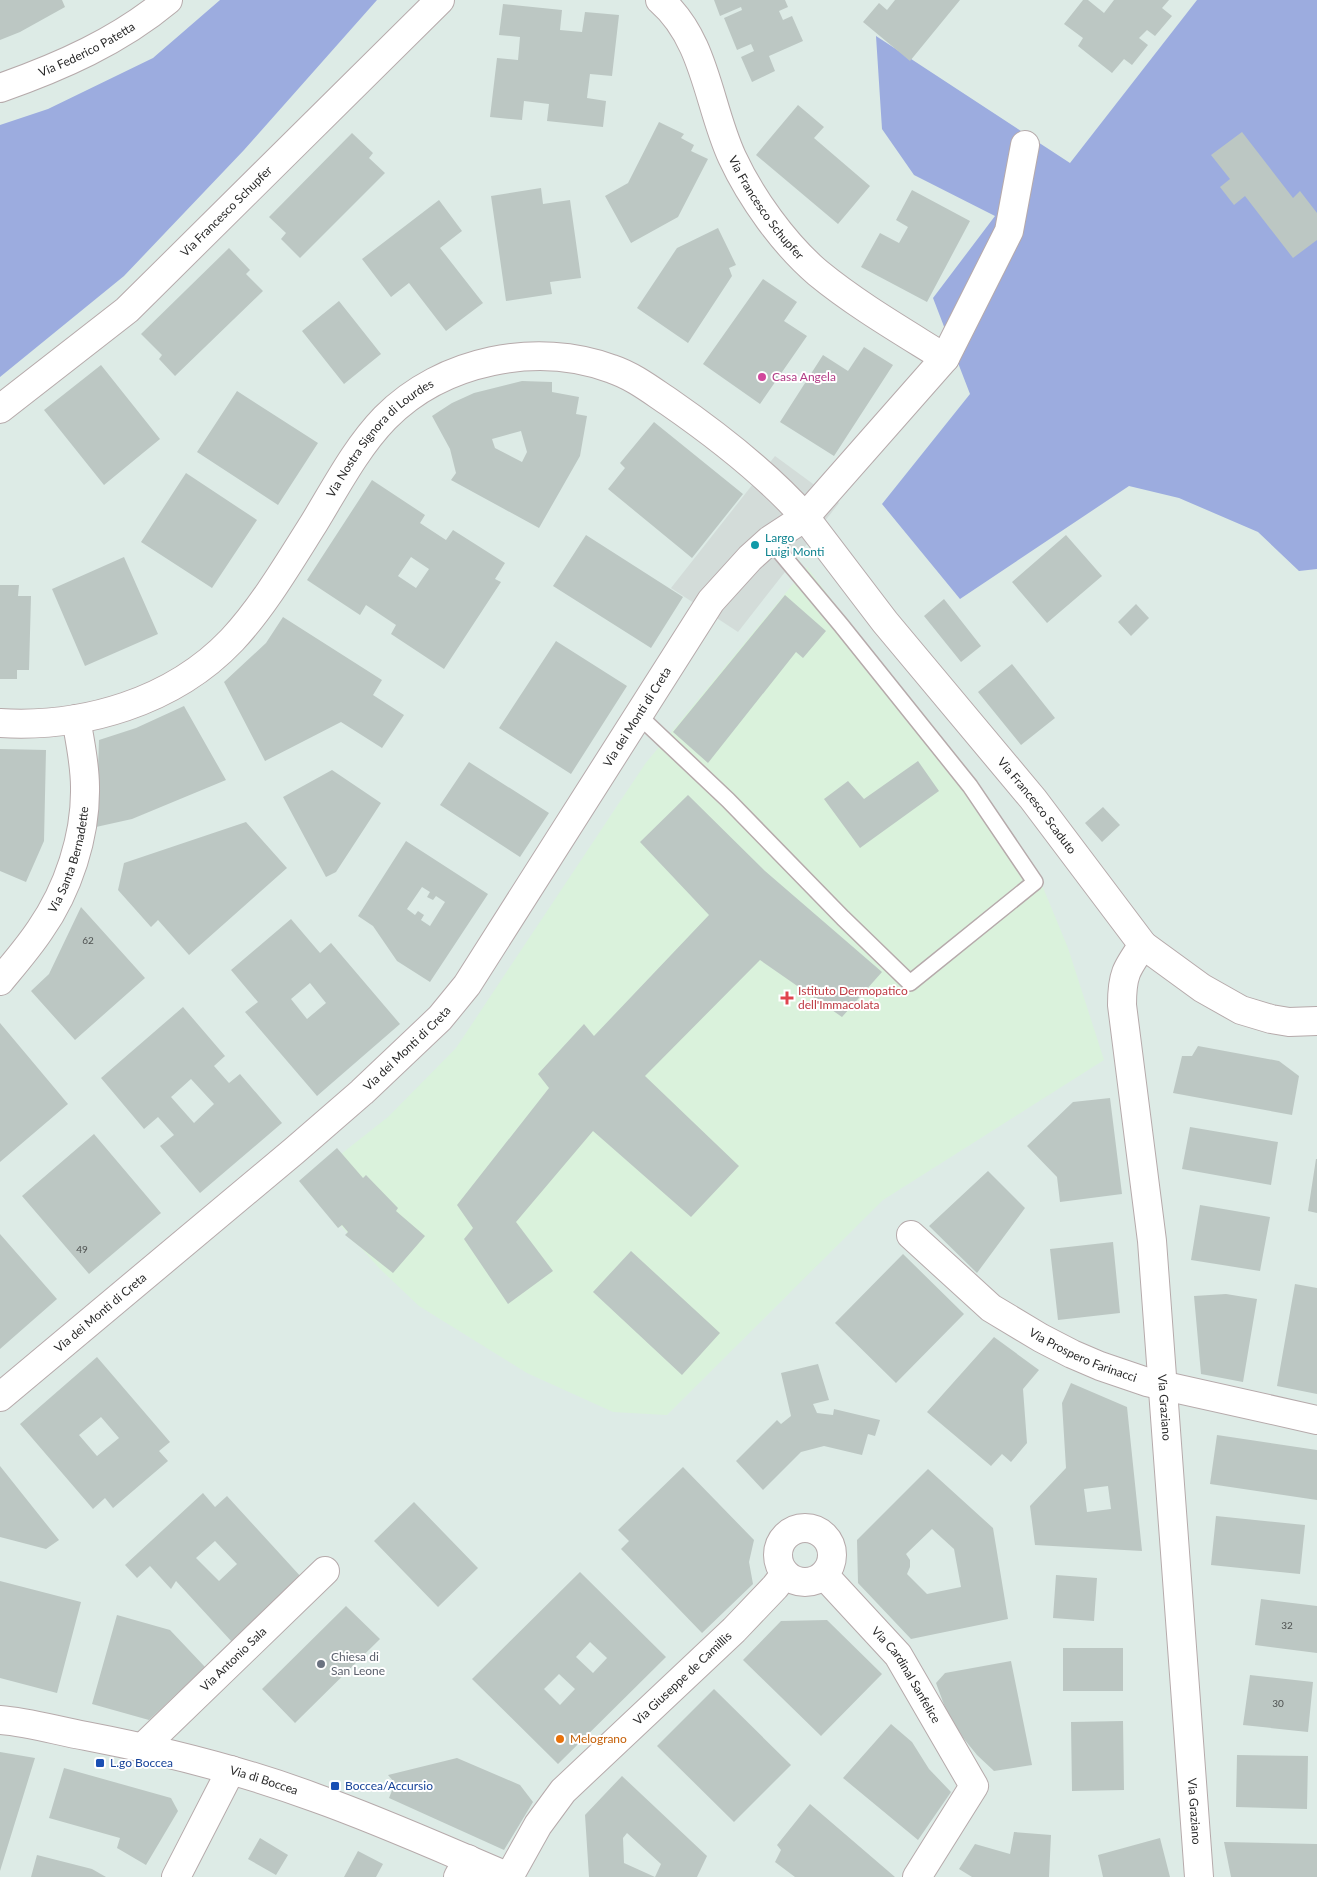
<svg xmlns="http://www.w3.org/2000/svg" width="1317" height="1877" font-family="Lato,sans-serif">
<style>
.medical{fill:#daf2dc}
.green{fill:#9cacdf}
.plaza{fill:#d3dcd9}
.building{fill:#bcc7c3;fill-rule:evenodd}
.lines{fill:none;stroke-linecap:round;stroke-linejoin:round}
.lane-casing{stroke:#b6aaab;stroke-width:18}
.street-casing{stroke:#b6aaab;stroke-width:30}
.secondary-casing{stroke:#b6aaab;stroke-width:30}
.lane{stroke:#fff;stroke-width:15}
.street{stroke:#fff;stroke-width:28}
.secondary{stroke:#fff;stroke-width:28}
.hotel-dot{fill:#d1479c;stroke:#fff;stroke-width:2}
.culture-dot{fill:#0f9aa8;stroke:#fff;stroke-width:2}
.health-dot{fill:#e0444e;stroke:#fff;stroke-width:2}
.worship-dot{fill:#6b7280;stroke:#fff;stroke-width:2}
.food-dot{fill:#e8710a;stroke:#fff;stroke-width:2}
.transit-dot{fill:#1a4fb4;stroke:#fff;stroke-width:2}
.labels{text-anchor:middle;stroke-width:4;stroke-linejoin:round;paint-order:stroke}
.number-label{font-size:10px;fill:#4e5150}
.street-label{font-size:12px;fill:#2a2a2a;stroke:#fff}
.hotel-label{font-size:12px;fill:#b23c85;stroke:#fff;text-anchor:start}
.culture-label{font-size:12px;fill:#0d838f;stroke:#fff;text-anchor:start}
.health-label{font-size:12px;fill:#be3a42;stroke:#fff;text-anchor:start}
.worship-label{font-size:12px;fill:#5b616d;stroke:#fff;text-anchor:start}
.food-label{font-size:12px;fill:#c56008;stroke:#fff;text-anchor:start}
.transit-label{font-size:12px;fill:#164399;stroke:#fff;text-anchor:start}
</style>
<rect width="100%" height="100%" fill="#ddebe6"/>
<!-- medical -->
<path class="medical" d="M 807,567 L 1037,873 L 1068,948 L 1104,1060 L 883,1200 L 667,1415 L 613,1412 L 527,1373 L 419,1306 L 380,1269 L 303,1184 L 388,1117 L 456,1048 L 645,764 Z"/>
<!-- green -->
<path class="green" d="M 220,0 L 377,0 L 244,150 L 124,276 L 0,377 L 0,125 L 48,109 L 153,58 Z
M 1197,0 L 1317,0 L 1317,569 L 1299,571 L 1258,532 L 1179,498 L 1129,486 L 960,599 L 882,504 L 970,394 L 933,298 L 995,216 L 914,175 L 882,129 L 876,36 L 1070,163 Z"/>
<!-- plaza -->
<path class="plaza" d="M 775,456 L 839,503 L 738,632 L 671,588 Z"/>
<!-- building -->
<path class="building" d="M 0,0 L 62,0 L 65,7 L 20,32 L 0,40 Z
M 714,0 L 785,0 L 788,7 L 779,11 L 783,20 L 792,16 L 803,41 L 769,56 L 775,71 L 752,82 L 741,57 L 754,51 L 751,44 L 737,50 L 724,18 L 742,10 L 741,7 L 720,16 Z
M 895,0 L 960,0 L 910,61 L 863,22 L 879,3 L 887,10 Z
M 1083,0 L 1088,0 L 1104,13 L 1114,0 L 1169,0 L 1162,8 L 1172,16 L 1155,36 L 1147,30 L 1139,38 L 1148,45 L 1132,65 L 1124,59 L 1112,73 L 1078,46 L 1083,38 L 1064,24 Z
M 503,4 L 562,10 L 560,30 L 582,32 L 585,12 L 619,15 L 612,76 L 590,74 L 587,98 L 606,101 L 603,127 L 547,121 L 549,104 L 524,101 L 522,120 L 490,117 L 497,58 L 518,60 L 520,37 L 499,35 Z
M 798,105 L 824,127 L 814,138 L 870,186 L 838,224 L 756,155 Z
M 659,122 L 684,134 L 681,138 L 694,145 L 691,151 L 708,159 L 678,217 L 631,243 L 605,196 L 628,183 Z
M 1242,132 L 1293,198 L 1300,191 L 1317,213 L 1317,240 L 1293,258 L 1245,196 L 1234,205 L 1220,187 L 1230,179 L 1211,155 Z
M 352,133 L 373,153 L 369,158 L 385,173 L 300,258 L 281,239 L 286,233 L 269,217 Z
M 541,188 L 543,204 L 570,200 L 581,278 L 550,282 L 552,294 L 506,301 L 491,196 Z
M 912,190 L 970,221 L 927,302 L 861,267 L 880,233 L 899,243 L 908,227 L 896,220 Z
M 439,200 L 462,231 L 440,248 L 483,303 L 446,331 L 409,283 L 391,297 L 362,259 Z
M 718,228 L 736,265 L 729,268 L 732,276 L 688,343 L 637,308 L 677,248 Z
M 229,248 L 250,270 L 246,274 L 263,291 L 175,376 L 159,359 L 162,355 L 141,334 Z
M 763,279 L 797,302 L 784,321 L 807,336 L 760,404 L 703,364 Z
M 339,301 L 381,354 L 344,384 L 302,331 Z
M 864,347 L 893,365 L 834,456 L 780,422 L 823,355 L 848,371 Z
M 101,365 L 160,439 L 104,485 L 44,410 Z
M 522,381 L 552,382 L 552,392 L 579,397 L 576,414 L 587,416 L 580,456 L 539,528 L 451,480 L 456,473 L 450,449 L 432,416 L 452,403 L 474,393 ZM 521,431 L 527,452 L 522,462 L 495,448 L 492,439 Z
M 237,391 L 318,443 L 278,505 L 197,452 Z
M 654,422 L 743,494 L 692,558 L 608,489 L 625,468 L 620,463 Z
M 186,473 L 257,520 L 212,588 L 141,542 Z
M 372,480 L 425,515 L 420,523 L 446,540 L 453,530 L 505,563 L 495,579 L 501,582 L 444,669 L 391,634 L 396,625 L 366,605 L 360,615 L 307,580 ZM 411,557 L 429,569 L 416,588 L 398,576 Z
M 586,535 L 683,597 L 651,648 L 553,586 Z
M 1066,535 L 1102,576 L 1047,623 L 1012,582 Z
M 124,557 L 158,634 L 85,666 L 52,589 Z
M 0,585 L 19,585 L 18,596 L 31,596 L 29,670 L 17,670 L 17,679 L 0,679 Z
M 785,595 L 826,631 L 803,658 L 796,652 L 708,763 L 673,732 Z
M 944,599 L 981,646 L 961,662 L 924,616 Z
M 1136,604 L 1149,618 L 1131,636 L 1118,622 Z
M 283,617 L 382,680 L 373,695 L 404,715 L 382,748 L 341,722 L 265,761 L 224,682 L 266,643 Z
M 556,641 L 627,686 L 571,774 L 499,728 Z
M 1012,664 L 1055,718 L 1021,745 L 978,692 Z
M 184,706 L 226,780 L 132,819 L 96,827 L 99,740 L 136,728 Z
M 0,749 L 46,750 L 44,841 L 26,882 L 0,871 Z
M 918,761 L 939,791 L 860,848 L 824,799 L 848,781 L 864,799 Z
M 469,762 L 549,813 L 520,857 L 440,805 Z
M 332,770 L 381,803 L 336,872 L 326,877 L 283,797 Z
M 688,795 L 765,871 L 882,972 L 842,1017 L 760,960 L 645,1076 L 739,1166 L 691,1217 L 593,1131 L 516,1222 L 553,1271 L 508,1304 L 464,1239 L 473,1228 L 457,1205 L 549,1088 L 538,1074 L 584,1024 L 594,1036 L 709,915 L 640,842 Z
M 1103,807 L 1120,825 L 1102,842 L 1085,823 Z
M 246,822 L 287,868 L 189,955 L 158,920 L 151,927 L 118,890 L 124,863 Z
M 406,841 L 488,894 L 430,982 L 397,961 L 373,926 L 358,916 ZM 422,887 L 430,892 L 427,897 L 433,900 L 436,896 L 445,902 L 430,926 L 421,920 L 424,915 L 418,911 L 415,915 L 407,909 Z
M 81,907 L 145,978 L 75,1040 L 31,991 L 49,974 Z
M 291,919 L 320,953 L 331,943 L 400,1024 L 317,1096 L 245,1012 L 258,1002 L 231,970 ZM 310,983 L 326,1003 L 307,1019 L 291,999 Z
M 183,1007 L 225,1056 L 214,1066 L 229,1083 L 240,1074 L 282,1123 L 200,1193 L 160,1146 L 174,1135 L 158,1117 L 144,1129 L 101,1078 ZM 191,1079 L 214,1104 L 194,1123 L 171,1097 Z
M 0,1023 L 68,1104 L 0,1162 Z
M 1198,1046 L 1279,1061 L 1299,1076 L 1292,1115 L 1173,1093 L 1182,1056 L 1192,1056 Z
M 1110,1098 L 1122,1194 L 1060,1202 L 1057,1177 L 1027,1146 L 1073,1102 Z
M 1190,1127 L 1278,1142 L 1271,1185 L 1182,1169 Z
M 94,1134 L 161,1213 L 89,1274 L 22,1196 Z
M 337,1148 L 363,1178 L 366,1175 L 398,1208 L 396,1211 L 425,1236 L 393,1273 L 345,1235 L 348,1232 L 342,1225 L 338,1228 L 299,1181 Z
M 1316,1159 L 1317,1159 L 1317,1213 L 1308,1211 Z
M 988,1171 L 1025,1208 L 977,1273 L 929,1226 Z
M 1200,1205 L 1270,1217 L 1260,1271 L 1191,1260 Z
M 0,1234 L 57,1299 L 0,1349 Z
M 1113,1242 L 1120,1313 L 1058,1320 L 1050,1249 Z
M 631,1251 L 720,1333 L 682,1375 L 593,1292 Z
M 903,1254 L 964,1314 L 896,1383 L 835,1323 Z
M 1295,1284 L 1317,1288 L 1317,1394 L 1277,1386 Z
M 1226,1294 L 1257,1299 L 1243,1382 L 1201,1374 L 1194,1296 Z
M 994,1337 L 1039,1370 L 1023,1389 L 1027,1443 L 1011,1462 L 1002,1454 L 991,1466 L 927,1412 Z
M 97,1357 L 170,1442 L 159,1451 L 168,1461 L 113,1508 L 105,1498 L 93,1509 L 20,1424 ZM 101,1417 L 119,1438 L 97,1456 L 79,1435 Z
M 818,1364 L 829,1400 L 813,1404 L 817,1413 L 833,1415 L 834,1409 L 880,1420 L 875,1436 L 868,1434 L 862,1455 L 824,1446 L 801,1452 L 763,1490 L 736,1461 L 777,1420 L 781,1424 L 791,1416 L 781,1373 Z
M 1071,1383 L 1127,1407 L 1142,1551 L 1035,1545 L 1030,1506 L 1066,1468 L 1062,1403 ZM 1108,1486 L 1111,1509 L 1087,1512 L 1084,1489 Z
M 1217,1435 L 1317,1450 L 1317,1500 L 1210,1484 Z
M 0,1466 L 59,1540 L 46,1549 L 0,1537 Z
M 683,1467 L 754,1540 L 749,1562 L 753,1584 L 702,1633 L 621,1549 L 629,1541 L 618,1530 Z
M 928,1469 L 993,1528 L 1008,1619 L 911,1639 L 858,1583 L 857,1540 ZM 932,1529 L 954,1549 L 961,1587 L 927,1594 L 907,1574 L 910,1567 L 910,1560 L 906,1554 Z
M 203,1493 L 215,1507 L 227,1496 L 302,1578 L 232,1642 L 176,1581 L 171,1589 L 150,1566 L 137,1578 L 125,1565 ZM 215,1541 L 237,1564 L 219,1581 L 196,1558 Z
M 414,1502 L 478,1568 L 438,1607 L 374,1541 Z
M 1216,1516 L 1305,1525 L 1300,1574 L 1211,1565 Z
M 580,1572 L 666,1657 L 558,1764 L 472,1679 ZM 590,1642 L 607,1658 L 593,1673 L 576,1657 ZM 559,1674 L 575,1689 L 560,1705 L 544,1689 Z
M 1056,1575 L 1097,1578 L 1094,1621 L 1053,1618 Z
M 0,1581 L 81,1602 L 57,1693 L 0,1678 Z
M 1261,1599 L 1317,1606 L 1317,1653 L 1255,1645 Z
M 346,1606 L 380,1639 L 295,1723 L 262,1689 Z
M 117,1615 L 170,1630 L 205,1667 L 149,1720 L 92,1704 Z
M 827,1620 L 882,1674 L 821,1736 L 743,1660 L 781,1621 Z
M 1063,1648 L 1123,1648 L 1123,1691 L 1063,1691 Z
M 1011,1661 L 1032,1765 L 994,1771 L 977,1755 L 960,1734 L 946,1710 L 936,1683 L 945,1673 Z
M 1250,1675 L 1313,1682 L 1308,1732 L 1243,1725 Z
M 714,1689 L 791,1765 L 734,1822 L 657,1746 Z
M 1123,1721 L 1124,1790 L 1072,1791 L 1071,1722 Z
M 891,1724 L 912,1742 L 929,1769 L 951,1792 L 918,1840 L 843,1778 Z
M 0,1752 L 35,1758 L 0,1871 Z
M 1237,1755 L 1308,1756 L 1307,1809 L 1236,1807 Z
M 457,1758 L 520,1785 L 533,1802 L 504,1850 L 389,1798 L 395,1783 L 388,1775 Z
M 64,1768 L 171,1798 L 178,1811 L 146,1865 L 117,1848 L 120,1838 L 49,1818 Z
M 622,1776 L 707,1856 L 697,1877 L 655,1877 L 661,1864 L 627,1833 L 623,1838 L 624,1863 L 655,1877 L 589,1877 L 585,1815 Z
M 810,1804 L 895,1877 L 795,1877 L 775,1862 L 781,1850 L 777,1845 Z
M 1014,1832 L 1051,1835 L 1049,1877 L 972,1877 L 959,1869 L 975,1844 L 1010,1854 Z
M 260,1838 L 288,1855 L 276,1875 L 248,1859 Z
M 1160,1838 L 1170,1877 L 1103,1877 L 1098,1855 Z
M 1224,1842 L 1317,1844 L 1317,1877 L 1231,1877 Z
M 358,1851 L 383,1864 L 376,1877 L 344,1877 Z
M 37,1855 L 92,1869 L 106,1877 L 31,1877 Z"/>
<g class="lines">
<defs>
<path id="lane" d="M 638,715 L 728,800 L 843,918 L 910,983 L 1035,882 L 970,786 L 841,625 L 770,540"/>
<g id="street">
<path id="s1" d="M 660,0 C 706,40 708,105 732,157 C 751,198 784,244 818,273 C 857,305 902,331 945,358"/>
<path id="s2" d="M 0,88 C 60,67 119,41 168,0"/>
<path id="s3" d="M 0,409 L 127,310 L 440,0"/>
<path id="s4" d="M 0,723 C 84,728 173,702 232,640 C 263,607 290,561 314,523 C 336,487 356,448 385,418 C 442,360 537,341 612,369 C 633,376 651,390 669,402 C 718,436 766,473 805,517 L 885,622 L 1033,799 L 1143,945 L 1202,988 L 1241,1010 L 1271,1019 L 1289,1022 L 1317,1021"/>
<path id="s5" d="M 1143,945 C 1126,969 1122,975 1122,1005 L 1152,1241 L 1199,1877"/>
<path id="s6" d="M 0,981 C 14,964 28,948 40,930 C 68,890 86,836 85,787 C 85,764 80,741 76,719"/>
<path id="s7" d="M 911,1235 L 991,1308 L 1041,1338 L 1072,1354 L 1100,1366 L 1147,1382 L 1317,1420"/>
<path id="s8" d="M 0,1397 L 294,1151 L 362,1092 L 440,1018 L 467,985 L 711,601 L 750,558 L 770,540 L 805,517 L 945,358 L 1009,231 L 1025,145"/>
<circle cx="805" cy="1555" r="27"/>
<path id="s9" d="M 824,1575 L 898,1655 L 974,1786 L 917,1877"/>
<path id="s10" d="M 143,1747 L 325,1571"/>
<path d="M 176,1877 L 231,1770"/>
<path d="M 458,1877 L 468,1859"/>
<path id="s11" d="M 509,1877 L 538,1825 L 563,1791 L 734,1630 L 775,1587 L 785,1574"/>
</g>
<g id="secondary">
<path id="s12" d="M 0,1720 C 28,1722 58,1731 86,1736 C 164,1751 241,1770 316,1798 C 381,1821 445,1850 509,1877"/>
</g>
</defs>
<!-- lane casing -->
<use href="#lane" class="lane-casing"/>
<!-- street casing -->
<use href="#street" class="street-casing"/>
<!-- secondary casing -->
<use href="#secondary" class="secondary-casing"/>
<!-- lane -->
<use href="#lane" class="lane"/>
<!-- street -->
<use href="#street" class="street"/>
<!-- secondary -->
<use href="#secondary" class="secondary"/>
</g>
<!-- markers -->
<circle class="hotel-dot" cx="762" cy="377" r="5"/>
<circle class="culture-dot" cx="755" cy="545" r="5"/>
<path class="health-dot" d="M784.5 990.5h5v5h5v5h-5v5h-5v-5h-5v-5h5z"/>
<circle class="worship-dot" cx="321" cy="1664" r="5"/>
<circle class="food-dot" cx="560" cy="1739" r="5"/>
<g class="transit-dot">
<rect x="95" y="1758" width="10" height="10" rx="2.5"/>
<rect x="330" y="1781" width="10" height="10" rx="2.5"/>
</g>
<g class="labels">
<!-- number labels -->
<g class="number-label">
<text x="88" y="944">62</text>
<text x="82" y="1253">49</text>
<text x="1287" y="1629">32</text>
<text x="1278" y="1707">30</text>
</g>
<!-- street labels -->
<g class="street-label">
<text dy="4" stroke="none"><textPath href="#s2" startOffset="95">Via Federico Patetta</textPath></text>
<text dy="4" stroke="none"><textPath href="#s1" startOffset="236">Via Francesco Schupfer</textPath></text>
<text dy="4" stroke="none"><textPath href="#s3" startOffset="301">Via Francesco Schupfer</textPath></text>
<text dy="4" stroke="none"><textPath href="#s4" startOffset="506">Via Nostra Signora di Lourdes</textPath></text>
<text dy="4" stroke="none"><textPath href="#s8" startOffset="941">Via dei Monti di Creta</textPath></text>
<text dy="4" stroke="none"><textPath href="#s4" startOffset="1384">Via Francesco Scaduto</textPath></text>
<text dy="4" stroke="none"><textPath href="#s6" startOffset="142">Via Santa Bernadette</textPath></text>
<text dy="4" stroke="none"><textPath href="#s8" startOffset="536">Via dei Monti di Creta</textPath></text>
<text dy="4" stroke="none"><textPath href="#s8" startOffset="131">Via dei Monti di Creta</textPath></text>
<text dy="4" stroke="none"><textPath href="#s7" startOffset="212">Via Prospero Farinacci</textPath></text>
<text dy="4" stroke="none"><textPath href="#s5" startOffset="470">Via Graziano</textPath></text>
<text dy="4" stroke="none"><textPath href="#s10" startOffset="126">Via Antonio Sala</textPath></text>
<text dy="4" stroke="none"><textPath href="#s9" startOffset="130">Via Cardinal Sanfelice</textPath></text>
<text dy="4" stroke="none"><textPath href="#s11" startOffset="266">Via Giuseppe de Camillis</textPath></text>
<text dy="4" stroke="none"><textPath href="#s12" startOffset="271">Via di Boccea</textPath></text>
<text dy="4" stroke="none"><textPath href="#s5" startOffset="875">Via Graziano</textPath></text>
</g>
<!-- hotel labels -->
<g class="hotel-label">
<text x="772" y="381">Casa Angela</text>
</g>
<!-- culture labels -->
<g class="culture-label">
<text x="765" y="542">Largo<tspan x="765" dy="14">Luigi Monti</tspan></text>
</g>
<!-- health labels -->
<g class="health-label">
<text x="798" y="995">Istituto Dermopatico<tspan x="798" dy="14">dell'Immacolata</tspan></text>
</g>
<!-- worship labels -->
<g class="worship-label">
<text x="331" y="1661">Chiesa di<tspan x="331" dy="14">San Leone</tspan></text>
</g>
<!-- food labels -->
<g class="food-label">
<text x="570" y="1743">Melograno</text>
</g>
<!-- transit labels -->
<g class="transit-label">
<text x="110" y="1767">L.go Boccea</text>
<text x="345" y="1790">Boccea/Accursio</text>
</g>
</g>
</svg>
